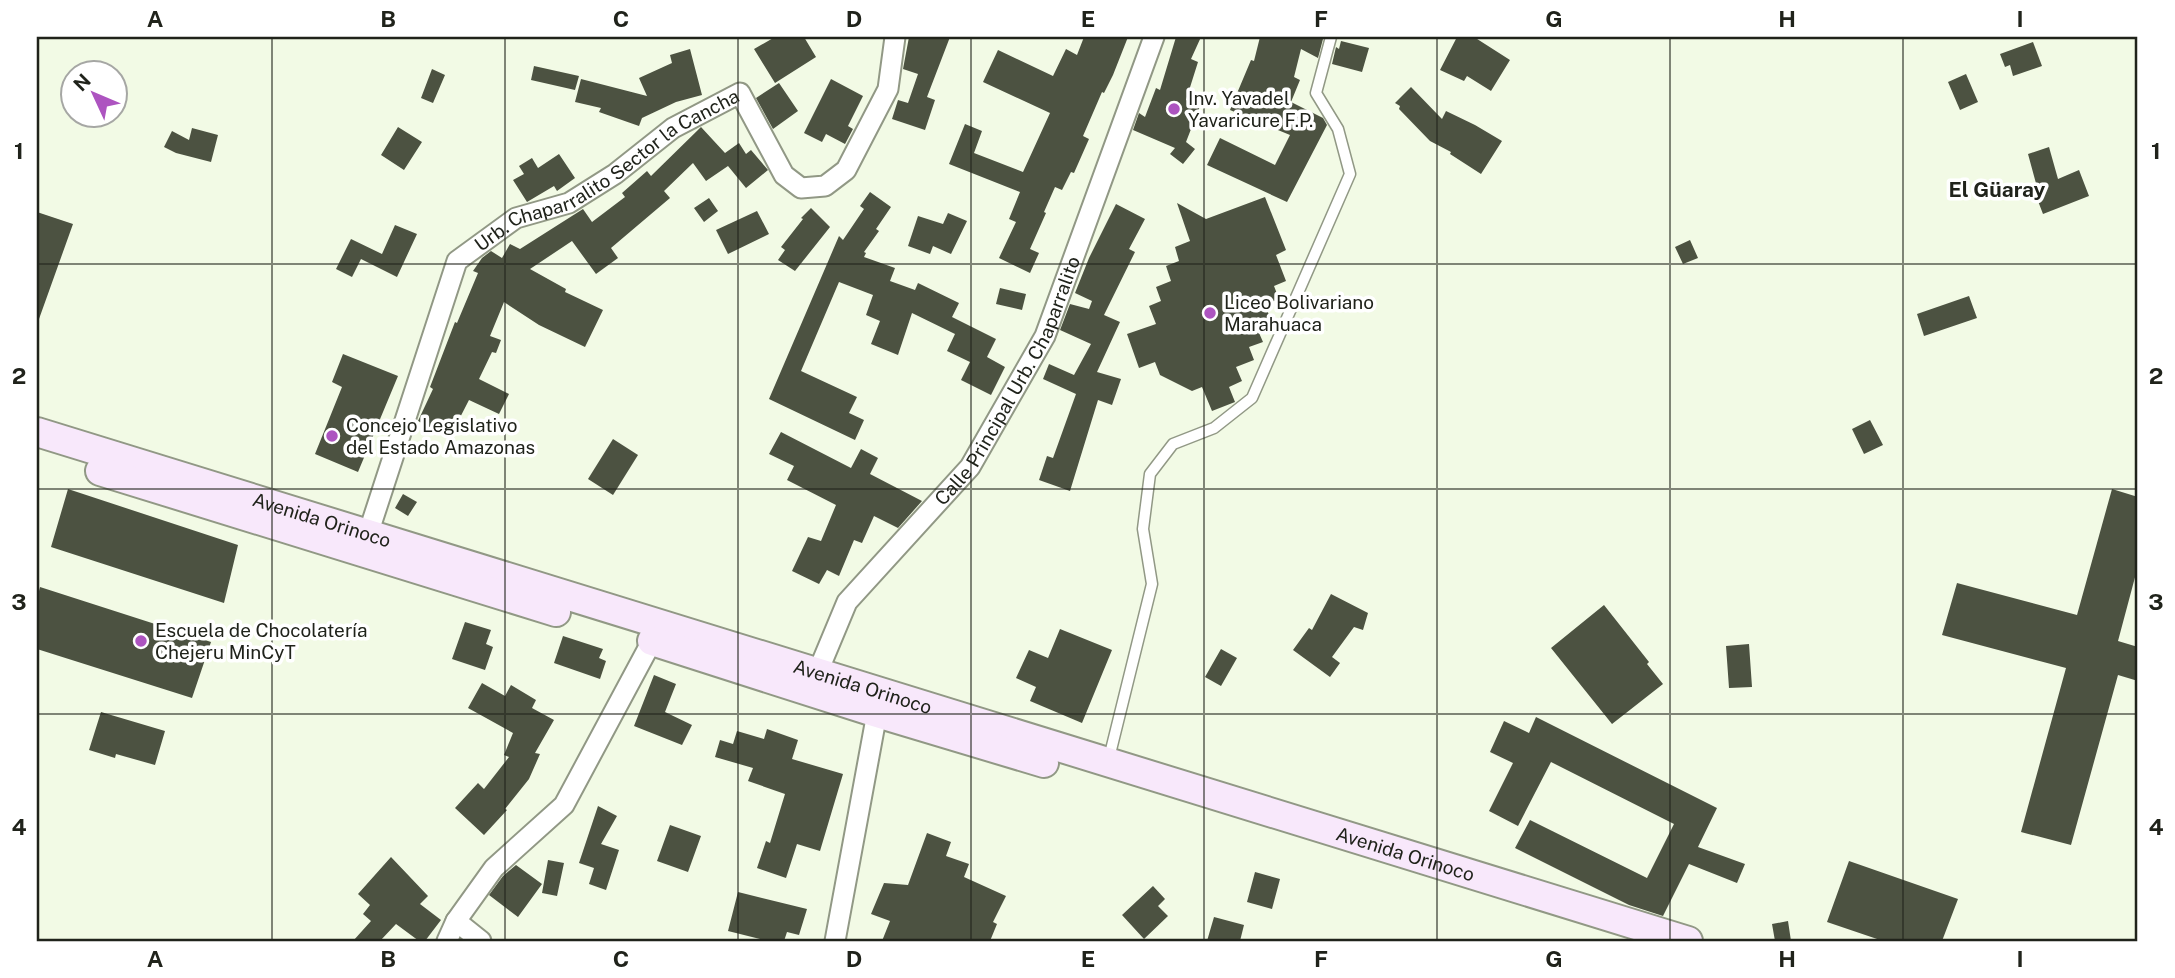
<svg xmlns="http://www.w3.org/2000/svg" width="2175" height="978" font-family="'Public Sans',sans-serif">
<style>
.building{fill:#4c5241}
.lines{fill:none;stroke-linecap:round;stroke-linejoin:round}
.lane-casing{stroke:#919885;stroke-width:13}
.street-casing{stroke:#919885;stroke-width:23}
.secondary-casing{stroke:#919885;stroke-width:32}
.lane{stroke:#fff;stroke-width:10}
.street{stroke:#fff;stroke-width:19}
.secondary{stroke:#f8e8fb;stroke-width:28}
.grid{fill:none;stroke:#20231b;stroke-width:2;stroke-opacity:0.55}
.poi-dot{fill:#ad54c0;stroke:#fff;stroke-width:2.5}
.labels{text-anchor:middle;stroke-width:7;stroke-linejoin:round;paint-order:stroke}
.poi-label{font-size:19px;fill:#20231b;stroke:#fff;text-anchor:start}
.street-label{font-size:19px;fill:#20231b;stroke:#fff}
.neighbourhood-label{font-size:21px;font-weight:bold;fill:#20231b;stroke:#fff}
.neatline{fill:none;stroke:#20231b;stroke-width:2.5}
.grid-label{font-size:23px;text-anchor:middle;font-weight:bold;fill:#20231b}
</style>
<rect width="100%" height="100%" fill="#f2fae5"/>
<!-- building -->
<path class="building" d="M 775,37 L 804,37 L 816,57 L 775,83 L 754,49 Z
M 909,37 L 950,37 L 927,97 L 935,100 L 925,130 L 892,119 L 898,100 L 908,103 L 918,74 L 903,69 Z
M 1084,37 L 1128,37 L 1113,75 L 1104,93 L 1102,92 L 1083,136 L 1089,139 L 1074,173 L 1071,172 L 1062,190 L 1055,187 L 1044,212 L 1046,213 L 1030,249 L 1039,253 L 1030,273 L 999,258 L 1016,222 L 1009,219 L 1020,192 L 949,164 L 965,124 L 982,131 L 974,153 L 1023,172 L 1050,113 L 983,82 L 998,50 L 1053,76 L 1066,49 L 1077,55 Z
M 1176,37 L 1201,37 L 1191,59 L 1198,62 L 1186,100 L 1200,106 L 1186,142 L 1195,149 L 1183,164 L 1170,154 L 1175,148 L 1133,130 L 1139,113 L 1145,117 L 1156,88 L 1160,90 Z
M 1260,37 L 1318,37 L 1323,39 L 1318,58 L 1301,49 L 1294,77 L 1300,80 L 1291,102 L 1323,118 L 1327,125 L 1287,202 L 1207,165 L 1220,138 L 1275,165 L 1290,135 L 1230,110 L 1251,60 L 1254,61 Z
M 1457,37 L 1474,37 L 1510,60 L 1491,91 L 1467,76 L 1464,81 L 1440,70 Z
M 1341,41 L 1369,48 L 1362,72 L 1332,64 L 1336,47 L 1339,49 Z
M 2033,42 L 2042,66 L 2013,76 L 2010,65 L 2005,67 L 2000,54 Z
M 690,49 L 702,95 L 676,102 L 642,118 L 639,126 L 599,112 L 601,108 L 575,102 L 581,79 L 647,96 L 639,78 L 672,63 L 670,55 Z
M 534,66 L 579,76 L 575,90 L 531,80 Z
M 432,69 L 445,75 L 433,103 L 421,98 Z
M 1966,74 L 1978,102 L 1960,110 L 1948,82 Z
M 831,79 L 863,96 L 848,126 L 853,129 L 845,144 L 826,134 L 822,142 L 804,133 Z
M 779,83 L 798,111 L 773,129 L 756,98 Z
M 1411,87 L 1442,119 L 1446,111 L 1475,125 L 1502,141 L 1481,174 L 1450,154 L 1451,152 L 1430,141 L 1399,109 L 1400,106 L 1395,103 Z
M 398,127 L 422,142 L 404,170 L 381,155 Z
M 701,127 L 725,153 L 739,143 L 746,154 L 751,150 L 768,170 L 746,188 L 728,166 L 706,181 L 693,163 L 664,191 L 670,198 L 611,248 L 618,258 L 596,274 L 572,241 L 530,269 L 566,289 L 565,292 L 603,310 L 585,347 L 539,325 L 504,302 L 490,336 L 501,340 L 496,353 L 492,352 L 479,379 L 509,394 L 499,414 L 469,400 L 450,437 L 418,421 L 433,389 L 430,387 L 455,322 L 457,323 L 478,273 L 473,271 L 482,258 L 491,251 L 502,258 L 510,244 L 520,249 L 583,209 L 592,222 L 625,197 L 622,193 L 647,171 L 651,176 Z
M 192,128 L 218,135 L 211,162 L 176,153 L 164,147 L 172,131 L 189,140 Z
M 2049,147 L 2058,179 L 2079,170 L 2089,196 L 2043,214 L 2033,188 L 2037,187 L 2028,154 Z
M 559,154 L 575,178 L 557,191 L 554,186 L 527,202 L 513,180 L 524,174 L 519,166 L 532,158 L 538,168 Z
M 870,192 L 891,207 L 876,229 L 879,231 L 864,252 L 866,253 L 864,257 L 895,268 L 890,281 L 915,290 L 918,283 L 959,303 L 952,317 L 996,339 L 987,357 L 1005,367 L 991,395 L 961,380 L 970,362 L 947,351 L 955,334 L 912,313 L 898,355 L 871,344 L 880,321 L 866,315 L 873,295 L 839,282 L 801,371 L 857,397 L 849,413 L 864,420 L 855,440 L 769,399 L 839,236 L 843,240 L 864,209 L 860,206 Z
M 1265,197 L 1286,250 L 1276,255 L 1286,281 L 1274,286 L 1279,299 L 1265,305 L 1271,320 L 1256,326 L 1263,342 L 1249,347 L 1254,360 L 1236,367 L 1242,381 L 1229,387 L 1235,402 L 1212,411 L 1202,387 L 1192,391 L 1160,375 L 1155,362 L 1139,368 L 1127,334 L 1156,324 L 1149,306 L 1161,301 L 1156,287 L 1171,281 L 1166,266 L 1179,261 L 1175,247 L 1190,241 L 1177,203 L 1206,219 Z
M 709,198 L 718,211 L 704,222 L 694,208 Z
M 1116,204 L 1145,219 L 1129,249 L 1135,252 L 1104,315 L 1120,322 L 1097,372 L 1121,379 L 1112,405 L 1098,400 L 1070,491 L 1039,480 L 1047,456 L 1053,458 L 1076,394 L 1043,379 L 1049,364 L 1074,375 L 1091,344 L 1060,330 L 1070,304 L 1089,309 L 1092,301 L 1075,293 L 1089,258 Z
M 811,208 L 830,227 L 795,271 L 778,260 L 785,250 L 781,247 L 803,219 L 801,218 Z
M 757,211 L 769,234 L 728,254 L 716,230 Z
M 37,212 L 73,224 L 39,319 L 37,319 Z
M 948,213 L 967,221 L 951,254 L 933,246 L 930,254 L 908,246 L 918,216 L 943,224 Z
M 395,225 L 417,234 L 397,277 L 361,259 L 352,277 L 336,269 L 351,239 L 382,254 Z
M 1690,240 L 1698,258 L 1683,264 L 1675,247 Z
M 1000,288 L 1026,294 L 1022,310 L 996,304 Z
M 1969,296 L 1977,318 L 1924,336 L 1917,314 Z
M 343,354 L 398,376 L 358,472 L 315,454 L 342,387 L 332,382 Z
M 1870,420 L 1883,445 L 1864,454 L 1852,429 Z
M 781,432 L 851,468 L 861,449 L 878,458 L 870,474 L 922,501 L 898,528 L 874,516 L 862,543 L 854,540 L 839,576 L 827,570 L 819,584 L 792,571 L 808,537 L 821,541 L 836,505 L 787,480 L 794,466 L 769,454 Z
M 613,439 L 638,455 L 613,495 L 588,479 Z
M 68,489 L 238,545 L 224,603 L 51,547 Z
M 2112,489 L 2138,497 L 2138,566 L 2118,641 L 2138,647 L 2138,681 L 2118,675 L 2071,845 L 2021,832 L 2066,668 L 1942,635 L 1957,583 L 2077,615 Z
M 403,494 L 417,502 L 408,516 L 395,508 Z
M 40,587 L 211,642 L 192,698 L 37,649 L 37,599 Z
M 1331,594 L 1368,613 L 1363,630 L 1354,627 L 1332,657 L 1340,663 L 1330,677 L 1293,650 L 1309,628 L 1312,630 Z
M 1604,605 L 1649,662 L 1647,664 L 1663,684 L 1612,724 L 1551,648 Z
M 465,622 L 491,630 L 486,644 L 493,647 L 485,670 L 452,659 Z
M 1060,629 L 1112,650 L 1082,723 L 1030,701 L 1036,687 L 1016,678 L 1029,650 L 1048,658 Z
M 563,636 L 603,649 L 599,658 L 606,661 L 600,679 L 554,663 Z
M 1749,644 L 1752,687 L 1729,688 L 1726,646 Z
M 1221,649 L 1237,658 L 1221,686 L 1205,677 Z
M 654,675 L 676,684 L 665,712 L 692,725 L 682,745 L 634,726 Z
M 482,683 L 505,696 L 511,685 L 536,700 L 532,708 L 554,720 L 535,753 L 540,754 L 529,779 L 505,809 L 507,810 L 484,835 L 455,808 L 478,783 L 484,789 L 509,757 L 504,755 L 513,733 L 468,708 Z
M 101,712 L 165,731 L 155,765 L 116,754 L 115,758 L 89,750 Z
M 1536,717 L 1717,808 L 1698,847 L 1745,864 L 1737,883 L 1689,864 L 1663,916 L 1629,905 L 1515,848 L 1530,820 L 1647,878 L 1674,824 L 1551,762 L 1518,826 L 1489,811 L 1513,763 L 1490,752 L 1504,721 L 1529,733 Z
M 767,729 L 798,740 L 792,759 L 843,774 L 820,851 L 797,844 L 786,878 L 757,868 L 766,841 L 770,843 L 785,794 L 748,781 L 753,768 L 715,757 L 720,740 L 733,744 L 737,731 L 764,739 Z
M 598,806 L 617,816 L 601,844 L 619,850 L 606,890 L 589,884 L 594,868 L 579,863 Z
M 670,825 L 701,836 L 688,872 L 657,861 Z
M 927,833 L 951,842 L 946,856 L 969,864 L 964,877 L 1006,896 L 993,922 L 997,924 L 990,941 L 882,941 L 890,921 L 871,914 L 884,883 L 908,885 Z
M 391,857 L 428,896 L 420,904 L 441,920 L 425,941 L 419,941 L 396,924 L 380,941 L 353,941 L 371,921 L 363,914 L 370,905 L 358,894 Z
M 548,860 L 564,863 L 557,896 L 542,893 Z
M 1849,861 L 1958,899 L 1942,941 L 1883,941 L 1827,922 Z
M 516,865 L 542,884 L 518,917 L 489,895 L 503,876 Z
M 1255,872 L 1280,879 L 1272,909 L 1247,902 Z
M 1153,886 L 1165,899 L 1158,906 L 1168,916 L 1144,939 L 1122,915 Z
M 738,892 L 807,909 L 799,935 L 787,932 L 784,941 L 768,941 L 728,931 Z
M 1214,917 L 1244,925 L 1240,941 L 1207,941 Z
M 1788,921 L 1791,941 L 1775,941 L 1772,924 Z"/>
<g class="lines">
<defs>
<path id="lane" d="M 1109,758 L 1152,584 L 1143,529 L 1150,474 L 1173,444 L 1214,428 L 1252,398 L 1350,174 L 1338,129 L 1316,93 L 1331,37"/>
<g id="street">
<path id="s1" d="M 368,534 L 457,261 L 516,218 L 569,203 L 615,174 L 673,128 L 740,93 L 784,175 L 801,188 L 825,186 L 846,170 L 888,89 L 895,37"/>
<path id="s2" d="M 814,681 L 847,602 L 970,467 L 1045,336 L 1154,37"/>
<path d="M 456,921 L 481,941"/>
<path d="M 447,941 L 456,921 L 494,868 L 564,805 L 652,641"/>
<path d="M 835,941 L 877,713"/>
</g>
<g id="secondary">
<path id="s3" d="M 37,432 L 1688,941"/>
<path d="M 100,471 L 556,612"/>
<path d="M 652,641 L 877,713 L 1044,763"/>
</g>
</defs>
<!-- lane casing -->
<use href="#lane" class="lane-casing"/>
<!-- street casing -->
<use href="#street" class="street-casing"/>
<!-- secondary casing -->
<use href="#secondary" class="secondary-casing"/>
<!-- lane -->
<use href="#lane" class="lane"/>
<!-- street -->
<use href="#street" class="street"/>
<!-- secondary -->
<use href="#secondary" class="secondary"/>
</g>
<!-- grid -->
<path class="grid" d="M 272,37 L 272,941M 505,37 L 505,941M 738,37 L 738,941M 971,37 L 971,941M 1204,37 L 1204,941M 1437,37 L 1437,941M 1670,37 L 1670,941M 1903,37 L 1903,941M 37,264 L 2138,264M 37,489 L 2138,489M 37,714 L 2138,714"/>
<!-- markers -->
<g class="poi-dot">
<circle cx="1174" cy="109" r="7"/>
<circle cx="1210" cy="313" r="7"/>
<circle cx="332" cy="436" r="7"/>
<circle cx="141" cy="641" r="7"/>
</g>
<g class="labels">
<!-- poi labels -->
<g class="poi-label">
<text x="1188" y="105">Inv. Yavadel<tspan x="1188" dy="22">Yavaricure F.P.</tspan></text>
<text x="1224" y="309">Liceo Bolivariano<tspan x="1224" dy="22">Marahuaca</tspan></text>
<text x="346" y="432">Concejo Legislativo<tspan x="346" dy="22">del Estado Amazonas</tspan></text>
<text x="155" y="637">Escuela de Chocolatería<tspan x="155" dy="22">Chejeru MinCyT</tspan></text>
</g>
<!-- street labels -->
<g class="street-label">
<text dy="7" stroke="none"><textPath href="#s1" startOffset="464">Urb. Chaparralito Sector la Cancha</textPath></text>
<text dy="7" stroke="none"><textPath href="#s2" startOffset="362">Calle Principal Urb. Chaparralito</textPath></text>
<text dy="7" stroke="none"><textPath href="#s3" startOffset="298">Avenida Orinoco</textPath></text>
<text dy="7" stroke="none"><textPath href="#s3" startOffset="864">Avenida Orinoco</textPath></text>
<text dy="7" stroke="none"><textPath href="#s3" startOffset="1432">Avenida Orinoco</textPath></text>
</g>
<!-- neighbourhood labels -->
<g class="neighbourhood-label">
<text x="1997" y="197">El Güaray</text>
</g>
</g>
<!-- border -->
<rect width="2175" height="978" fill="none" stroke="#ffffff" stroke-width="77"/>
<!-- north arrow -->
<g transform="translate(94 94) rotate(314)"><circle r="33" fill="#ffffff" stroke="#a6a7a4" stroke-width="2"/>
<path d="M0-5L12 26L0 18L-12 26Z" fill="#ad54c0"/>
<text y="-10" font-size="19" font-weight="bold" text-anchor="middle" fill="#20231b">N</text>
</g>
<rect x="38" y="38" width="2098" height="902" class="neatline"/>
<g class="grid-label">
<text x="155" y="27">A</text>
<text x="388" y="27">B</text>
<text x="621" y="27">C</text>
<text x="854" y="27">D</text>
<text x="1088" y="27">E</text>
<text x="1321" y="27">F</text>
<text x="1554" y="27">G</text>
<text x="1787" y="27">H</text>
<text x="2020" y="27">I</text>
<text x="19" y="159">1</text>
<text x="2156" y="159">1</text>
<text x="19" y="384">2</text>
<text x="2156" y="384">2</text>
<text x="19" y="610">3</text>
<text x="2156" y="610">3</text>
<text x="19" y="835">4</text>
<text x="2156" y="835">4</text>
<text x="155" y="967">A</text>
<text x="388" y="967">B</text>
<text x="621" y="967">C</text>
<text x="854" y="967">D</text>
<text x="1088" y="967">E</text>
<text x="1321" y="967">F</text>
<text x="1554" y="967">G</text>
<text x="1787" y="967">H</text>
<text x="2020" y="967">I</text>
</g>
</svg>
